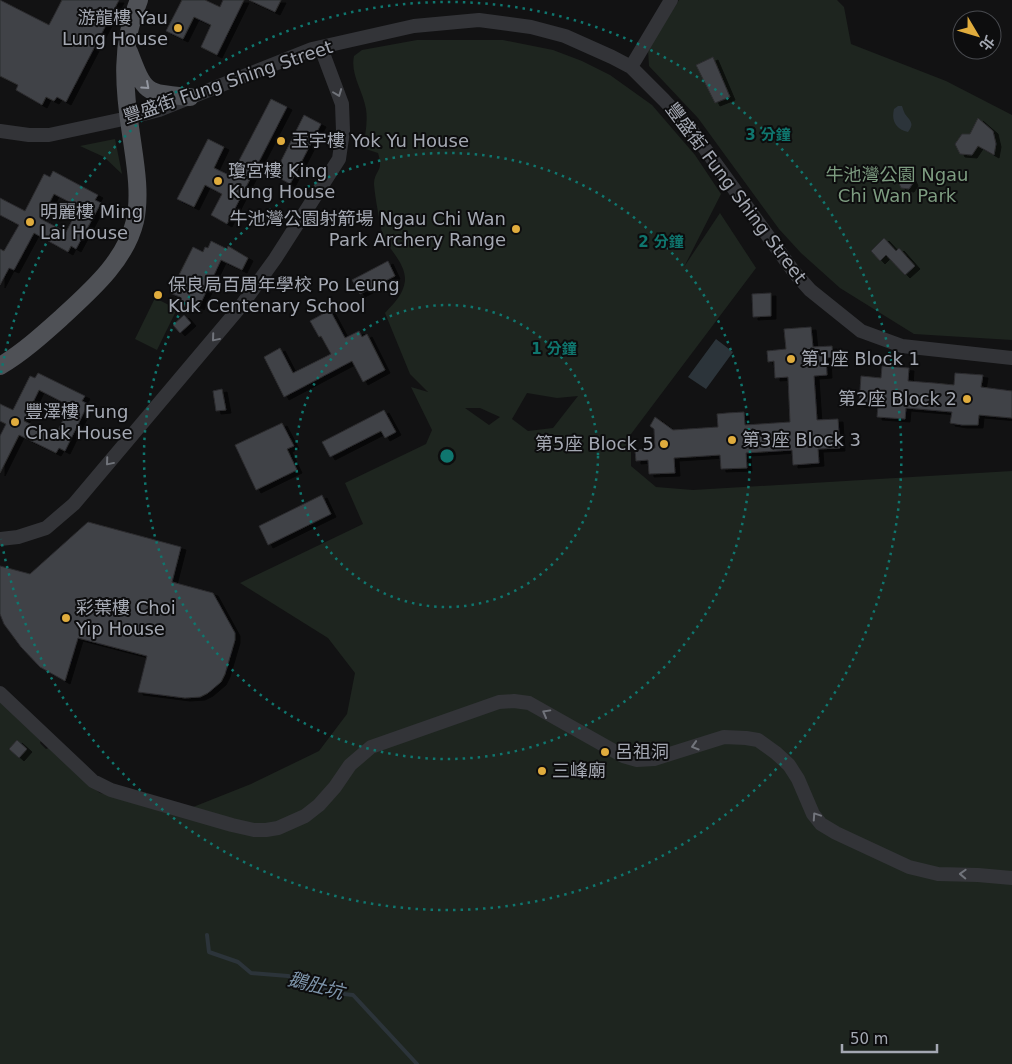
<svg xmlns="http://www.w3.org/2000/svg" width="1012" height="1064" font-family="'DejaVu Sans','Noto Sans TC',sans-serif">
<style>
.green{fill:#1e251f;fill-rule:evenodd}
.water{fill:#2c343a}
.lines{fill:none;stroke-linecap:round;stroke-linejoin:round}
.stream{stroke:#2c343a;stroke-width:4}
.building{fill:#414246;stroke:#2c2c2f;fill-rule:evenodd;filter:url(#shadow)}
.minor{stroke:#333438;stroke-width:14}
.major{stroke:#4f5156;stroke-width:18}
.oneway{stroke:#9397a0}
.oneway2{stroke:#71747b}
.ring{fill:none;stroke:#0f766e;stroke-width:2.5;stroke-dasharray:2.5 5}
.poi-dot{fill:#e0ac3d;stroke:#0d0d0e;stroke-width:2}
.labels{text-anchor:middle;stroke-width:4;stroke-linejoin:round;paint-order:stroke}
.poi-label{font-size:18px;fill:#a4a8b2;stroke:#0d0d0e;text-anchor:start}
.street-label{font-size:18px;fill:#a4a8b2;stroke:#0d0d0e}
.park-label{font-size:18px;fill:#7d9c80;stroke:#0d0d0e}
.water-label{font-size:19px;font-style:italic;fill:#7e95ab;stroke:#0d0d0e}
.centre{fill:#0f766e;stroke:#0d0d0e;stroke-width:2.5}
.ring-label{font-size:15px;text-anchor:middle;font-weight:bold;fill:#0f766e;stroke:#0d0d0e;stroke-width:4;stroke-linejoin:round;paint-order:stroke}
</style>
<defs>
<filter id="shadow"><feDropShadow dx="5" dy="3" stdDeviation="0" flood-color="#0009"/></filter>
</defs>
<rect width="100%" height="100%" fill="#121213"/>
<!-- green -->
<path class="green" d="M 679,0 L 837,0 L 844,7 L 851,44 L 946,81 L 1012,115 L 1012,340 L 914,334 L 840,288 L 801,253 L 779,229 L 698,118 L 649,66 L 648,49 Z
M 417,40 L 503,40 L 553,50 L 582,61 L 610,75 L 652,105 L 695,155 L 721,194 L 684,267 L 720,213 L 756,268 L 631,434 L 631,466 L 656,487 L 693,490 L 1012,471 L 1012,1064 L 0,1064 L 0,697 L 42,738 L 40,743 L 46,749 L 51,747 L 91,786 L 100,793 L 135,800 L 178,813 L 251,784 L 319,751 L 347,714 L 355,673 L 328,638 L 240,583 L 363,524 L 345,483 L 426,444 L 432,430 L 411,387 L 428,392 L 410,374 L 385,313 C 394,303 403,295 405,281 C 406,262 387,249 382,232 C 380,224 374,191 374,183 C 375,169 384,172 378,153 L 363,148 C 365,136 368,122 366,109 C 363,91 350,74 354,56 L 362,50 ZM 527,393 L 557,398 L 578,396 L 553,428 L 528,431 L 512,419 ZM 465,408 L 480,408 L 500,417 L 489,425 Z
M 115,139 L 122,174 L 104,157 L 80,146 Z
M 155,298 L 177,309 L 157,350 L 135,339 Z"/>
<!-- water -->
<path class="water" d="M 898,106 L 902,106 C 903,109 904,112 905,114 C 910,121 915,123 908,132 C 896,129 891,121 894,109 Z
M 716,339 L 733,352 L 706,389 L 688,377 Z"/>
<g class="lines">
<!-- stream -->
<path class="stream" d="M 207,935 L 209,952 L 238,962 L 251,973 L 288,976 L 334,993 L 353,995 L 417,1064"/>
</g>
<!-- building -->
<path class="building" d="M 0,0 L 49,25 L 62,0 L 119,0 L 66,102 L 57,97 L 54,101 L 46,97 L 42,105 L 16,90 L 18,85 L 0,76 Z
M 182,0 L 205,0 L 220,7 L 223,0 L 244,0 L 217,55 L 201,47 L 211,25 L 194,17 L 183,39 L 166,31 Z
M 249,0 L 281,0 L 275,12 Z
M 713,57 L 730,97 L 715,103 L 696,65 Z
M 271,99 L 287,107 L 227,224 L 211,215 L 222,194 L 205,185 L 194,207 L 177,199 L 208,139 L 224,147 L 214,168 L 231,176 Z
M 304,115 L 321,124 L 290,184 L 274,175 Z
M 978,118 L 993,131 L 996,144 L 994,155 L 978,146 L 972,155 L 960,154 L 955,144 L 962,134 L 970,134 Z
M 53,171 L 98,195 L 95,200 L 101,203 L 76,249 L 71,246 L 68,252 L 34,233 L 14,270 L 9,268 L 0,285 L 0,249 L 4,251 L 19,225 L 0,215 L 0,198 L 25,211 L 44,174 L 50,177 ZM 54,194 L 79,207 L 66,232 L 41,219 Z
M 903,175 L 910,176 L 913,183 L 909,189 L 901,188 L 898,181 Z
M 884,238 L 896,251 L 899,248 L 915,266 L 905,275 L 886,255 L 880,261 L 871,251 Z
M 211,241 L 227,249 L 228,246 L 248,258 L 242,270 L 221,260 L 199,307 L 196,305 L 194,311 L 178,303 L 180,297 L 170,293 L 193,247 L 203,252 L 205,247 L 208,248 Z
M 388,261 L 395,276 L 360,294 L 352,280 Z
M 771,293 L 771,316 L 753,317 L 752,294 Z
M 330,310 L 345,338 L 359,331 L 362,337 L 367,334 L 385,370 L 363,382 L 352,361 L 284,397 L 264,357 L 280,348 L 293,373 L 331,354 L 321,336 L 319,337 L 310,321 Z
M 184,315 L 191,323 L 180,333 L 173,325 Z
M 811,327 L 813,347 L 832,346 L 833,357 L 826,358 L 827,375 L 814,376 L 817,420 L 838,419 L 840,448 L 818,449 L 819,463 L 793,465 L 792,450 L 746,453 L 747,468 L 721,469 L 720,455 L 674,458 L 675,473 L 649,474 L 648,460 L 636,461 L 635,450 L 655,448 L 654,429 L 650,426 L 655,417 L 673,430 L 718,427 L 717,414 L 727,413 L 744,412 L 745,425 L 790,422 L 788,377 L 775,378 L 774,361 L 768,362 L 767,351 L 786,349 L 784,329 Z
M 882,366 L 909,368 L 908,381 L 934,383 L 954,385 L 955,373 L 983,375 L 981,387 L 1012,391 L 1012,418 L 979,415 L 978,425 L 962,425 L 950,423 L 952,412 L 906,408 L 905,419 L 877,417 L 878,405 L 859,404 L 861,376 L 881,378 Z
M 38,373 L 85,396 L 82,401 L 88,404 L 65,451 L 59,448 L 56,453 L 19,435 L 0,473 L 0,436 L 6,424 L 0,421 L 0,404 L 13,410 L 30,376 L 35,378 ZM 39,390 L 70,406 L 55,436 L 24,421 Z
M 222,389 L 226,410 L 216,411 L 213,391 Z
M 384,410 L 396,432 L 385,438 L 381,431 L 330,457 L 322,442 Z
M 282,423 L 294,446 L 287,449 L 297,470 L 256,490 L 235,445 Z
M 322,495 L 331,514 L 268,545 L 259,526 Z
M 88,522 L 181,547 L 172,582 L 213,593 L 235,633 L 235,640 L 225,674 L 221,682 L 208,693 L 200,697 L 185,698 L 138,692 L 147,656 L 78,638 L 65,681 L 40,667 L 21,647 L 4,624 L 0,614 L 0,566 L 30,574 Z
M 17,740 L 27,749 L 19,758 L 9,749 Z"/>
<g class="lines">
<!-- minor -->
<path class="minor" d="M 631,67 L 671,0
M 0,131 L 29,135 L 49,135 L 128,118 L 159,110 L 312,49 L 414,26 L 479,20 L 531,27 L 565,36 L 612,57 L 631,67 L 664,100 L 690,128 L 794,272 L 810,290 L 861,331 L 902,346 L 1012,358
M 0,539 L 18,537 L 46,528 L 74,504 L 241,306 L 275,259 L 339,159 L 343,131 L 342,104 L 321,48
M 0,693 L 93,781 L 111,790 L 232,825 L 254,830 L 266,830 L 278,828 L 305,816 L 319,805 L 335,787 L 350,765 L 371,747 L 499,702 L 514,701 L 529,703 L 623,756 L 637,760 L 654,759 L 724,737 L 746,738 L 758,740 L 776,753 L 789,765 L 798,779 L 813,814 L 821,824 L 836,833 L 909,867 L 938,874 L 978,875 L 1012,878"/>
<!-- major -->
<path class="major" d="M 129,52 C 145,94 145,93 190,97
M 0,366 C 22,353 41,336 60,319 C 89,292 125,262 135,221 C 141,194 135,162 131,134 C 124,89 120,43 139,0"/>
</g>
<!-- one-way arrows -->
<defs><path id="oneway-chevron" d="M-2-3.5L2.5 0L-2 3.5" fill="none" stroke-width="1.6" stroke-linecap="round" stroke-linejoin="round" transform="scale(1.25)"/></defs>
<use class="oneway" href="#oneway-chevron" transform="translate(146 86) rotate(42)"/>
<g class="oneway2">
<use href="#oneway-chevron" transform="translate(338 93) rotate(69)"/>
<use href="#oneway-chevron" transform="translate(215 338) rotate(130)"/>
<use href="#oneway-chevron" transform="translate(109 462) rotate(130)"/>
<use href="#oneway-chevron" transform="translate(546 713) rotate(-151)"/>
<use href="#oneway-chevron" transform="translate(695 746) rotate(163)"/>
<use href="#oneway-chevron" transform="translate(816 816) rotate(-124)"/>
<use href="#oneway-chevron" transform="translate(963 874) rotate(-178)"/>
</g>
<!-- distance rings -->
<g class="ring">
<circle cx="447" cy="456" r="151"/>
<circle cx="447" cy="456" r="303"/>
<path d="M1 373A454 454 0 1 1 1 539"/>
</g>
<!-- markers -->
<g class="poi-dot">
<circle cx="178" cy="28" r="5"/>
<circle cx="281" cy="141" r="5"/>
<circle cx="218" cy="181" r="5"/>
<circle cx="30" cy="222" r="5"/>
<circle cx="516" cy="229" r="5"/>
<circle cx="158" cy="295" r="5"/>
<circle cx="791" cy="359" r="5"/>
<circle cx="967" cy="399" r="5"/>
<circle cx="15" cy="422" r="5"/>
<circle cx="732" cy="440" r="5"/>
<circle cx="664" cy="444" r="5"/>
<circle cx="66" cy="618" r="5"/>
<circle cx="605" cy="752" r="5"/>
<circle cx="542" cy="771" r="5"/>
</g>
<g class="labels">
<!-- poi labels -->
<g class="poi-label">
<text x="168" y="24" text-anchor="end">游龍樓 Yau<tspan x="168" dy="21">Lung House</tspan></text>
<text x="291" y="147">玉宇樓 Yok Yu House</text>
<text x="228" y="177">瓊宮樓 King<tspan x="228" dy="21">Kung House</tspan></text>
<text x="40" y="218">明麗樓 Ming<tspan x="40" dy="21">Lai House</tspan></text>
<text x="506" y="225" text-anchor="end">牛池灣公園射箭場 Ngau Chi Wan<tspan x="506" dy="21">Park Archery Range</tspan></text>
<text x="168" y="291">保良局百周年學校 Po Leung<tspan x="168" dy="21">Kuk Centenary School</tspan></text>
<text x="801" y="365">第1座 Block 1</text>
<text x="957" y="405" text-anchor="end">第2座 Block 2</text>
<text x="25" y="418">豐澤樓 Fung<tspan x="25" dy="21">Chak House</tspan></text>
<text x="742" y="446">第3座 Block 3</text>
<text x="654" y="450" text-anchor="end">第5座 Block 5</text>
<text x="76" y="614">彩葉樓 Choi<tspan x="76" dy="21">Yip House</tspan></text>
<text x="615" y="758">呂祖洞</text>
<text x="552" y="777">三峰廟</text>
</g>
<!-- street labels -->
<g class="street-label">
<text transform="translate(228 82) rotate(-19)" y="6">豐盛街 Fung Shing Street</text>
<text transform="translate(736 193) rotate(53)" y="6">豐盛街 Fung Shing Street</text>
</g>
<!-- park labels -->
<g class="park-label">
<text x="897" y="181">牛池灣公園 Ngau<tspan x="897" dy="21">Chi Wan Park</tspan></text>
</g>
<!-- water labels -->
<g class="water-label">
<text transform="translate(316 985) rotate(15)" y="7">鵝肚坑</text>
</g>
</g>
<circle cx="447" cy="456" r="8" class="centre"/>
<g class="ring-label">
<text x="768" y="140">3 分鐘</text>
<text x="661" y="247">2 分鐘</text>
<text x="554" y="354">1 分鐘</text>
</g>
<!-- north arrow -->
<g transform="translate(977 35) rotate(128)"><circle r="24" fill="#0d0d0e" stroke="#494b50"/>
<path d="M0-4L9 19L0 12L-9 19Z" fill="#e0ac3d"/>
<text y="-8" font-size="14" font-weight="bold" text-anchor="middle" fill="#a4a8b2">北</text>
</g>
<!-- scale -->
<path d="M842 1044v8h95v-8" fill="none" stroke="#a4a8b2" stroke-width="2.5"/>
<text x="850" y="1044" font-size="15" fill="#a4a8b2" stroke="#0d0d0e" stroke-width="4" paint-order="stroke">50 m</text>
</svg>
